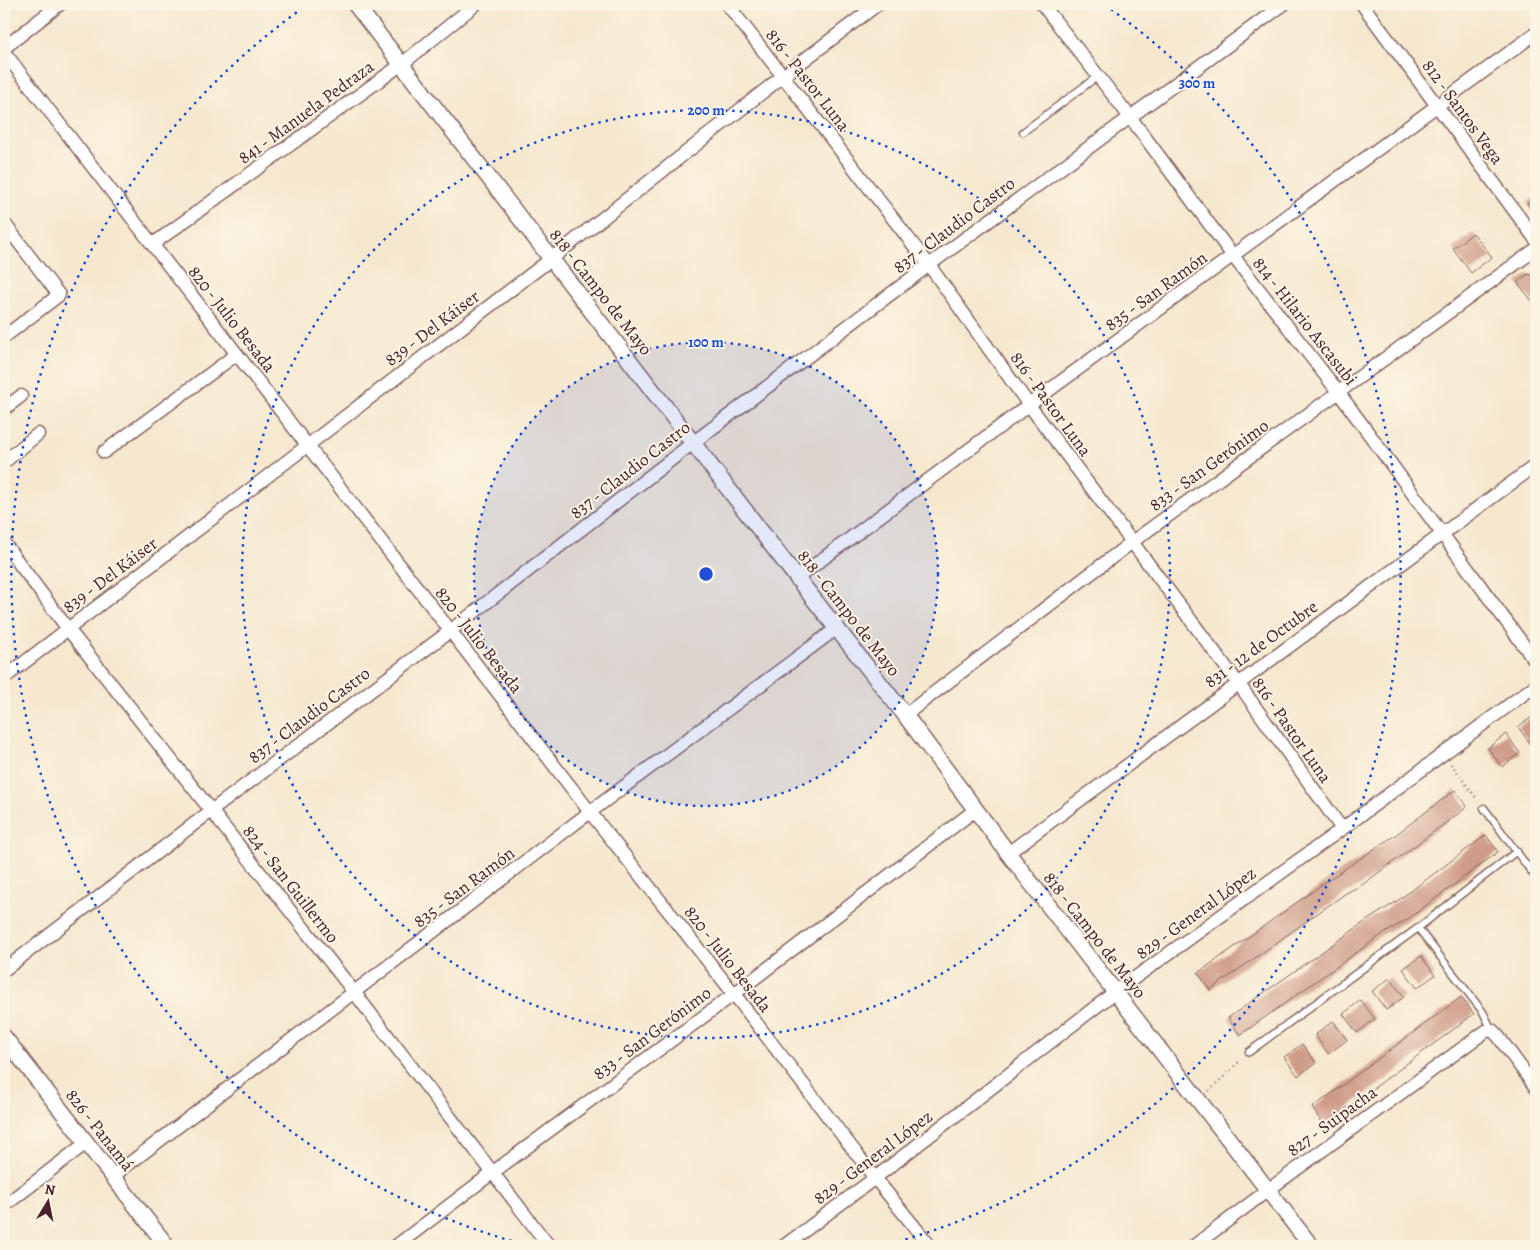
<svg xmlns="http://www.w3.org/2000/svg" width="1540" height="1250" font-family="Alegreya,serif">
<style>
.building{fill:#cf9c89}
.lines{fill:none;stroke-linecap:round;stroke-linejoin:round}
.service-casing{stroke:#866564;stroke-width:9}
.minor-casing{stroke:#866564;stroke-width:15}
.tertiary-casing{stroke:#866564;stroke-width:18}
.path{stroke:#866564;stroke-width:2.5;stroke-dasharray:1 4;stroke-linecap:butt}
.service{stroke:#fff;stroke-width:6}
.minor{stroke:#fff;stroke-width:12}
.tertiary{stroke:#fff;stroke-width:15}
.ring{fill:none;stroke:#1d4ed8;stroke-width:2.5;stroke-dasharray:2.5 5}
.labels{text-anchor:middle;stroke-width:4;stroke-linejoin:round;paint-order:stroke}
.street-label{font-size:18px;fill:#4a1f2b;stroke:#fcf5e5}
.centre{fill:#1d4ed8;stroke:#fcf5e5;stroke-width:2.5}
.ring-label{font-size:15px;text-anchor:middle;font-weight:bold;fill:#1d4ed8;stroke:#fcf5e5;stroke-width:4;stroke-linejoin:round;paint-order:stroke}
</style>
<rect width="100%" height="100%" fill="#fcf5e5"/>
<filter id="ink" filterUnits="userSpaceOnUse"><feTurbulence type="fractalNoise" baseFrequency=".02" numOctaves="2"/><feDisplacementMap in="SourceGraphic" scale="10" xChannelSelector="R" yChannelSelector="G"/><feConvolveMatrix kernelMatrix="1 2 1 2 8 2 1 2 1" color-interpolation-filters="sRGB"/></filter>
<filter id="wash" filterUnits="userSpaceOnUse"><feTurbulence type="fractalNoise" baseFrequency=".0096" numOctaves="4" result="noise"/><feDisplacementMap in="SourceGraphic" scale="20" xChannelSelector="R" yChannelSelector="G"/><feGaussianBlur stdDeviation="1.12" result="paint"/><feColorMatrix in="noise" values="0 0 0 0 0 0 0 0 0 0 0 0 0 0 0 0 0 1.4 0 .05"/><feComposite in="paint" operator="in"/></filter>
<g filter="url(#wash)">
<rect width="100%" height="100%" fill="#f6e8cf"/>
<g id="blocks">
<!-- building -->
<path class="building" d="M 1536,196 L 1536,217 L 1527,203 Z
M 1473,233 L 1492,257 L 1471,273 L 1453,248 Z
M 1528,274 L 1536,276 L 1536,299 L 1533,302 L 1517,282 Z
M 1536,714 L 1536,743 L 1532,746 L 1518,727 Z
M 1506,734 L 1520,753 L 1502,767 L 1488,748 Z
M 1455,790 L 1467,807 L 1362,885 L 1346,893 L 1210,990 L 1198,973 L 1334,876 L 1394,836 Z
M 1486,835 L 1498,852 L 1408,919 L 1377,938 L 1240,1035 L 1228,1018 L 1366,921 L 1396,902 Z
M 1421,956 L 1435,975 L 1417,988 L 1403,969 Z
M 1390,978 L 1404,997 L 1386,1010 L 1372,991 Z
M 1461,997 L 1474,1014 L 1324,1125 L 1312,1108 Z
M 1361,1000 L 1375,1019 L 1357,1033 L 1343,1014 Z
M 1333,1021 L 1347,1040 L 1328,1054 L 1315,1035 Z
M 1302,1044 L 1316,1063 L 1298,1076 L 1284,1057 Z"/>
</g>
</g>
<g filter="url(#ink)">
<use href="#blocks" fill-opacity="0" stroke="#866564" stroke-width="1"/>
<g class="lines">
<defs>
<path id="service" d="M 1023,132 L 1098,76
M 1484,808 L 1536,878
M 1418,928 L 1483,1012 L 1492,1030
M 1249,1052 L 1418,928 L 1517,851"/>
<path id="minor" d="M 727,4 L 929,265 L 1029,405 L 1238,683 L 1342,829
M 1042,4 L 1130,117 L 1233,256 L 1339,393 L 1536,662
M 1362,4 L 1536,240
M 4,48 L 60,4
M 4,52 L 590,812 L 734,994 L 875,1178 L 930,1246
M 4,223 L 59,295 L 4,337
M 153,244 L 402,64 L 476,4
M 4,409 L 21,396
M 104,452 L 237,354
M 4,462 L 38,434
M 4,543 L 68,629 L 354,992 L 549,1246
M 797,578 L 1029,405 L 1536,33
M 4,678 L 551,259 L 783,76 L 878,4
M 905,715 L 1132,542 L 1536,249
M 1008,853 L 1536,465
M 4,970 L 211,811 L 450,631 L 694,442 L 929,265 L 1284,4
M 113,1176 L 590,812 L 837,628
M 4,1206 L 86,1143
M 396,1246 L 492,1173 L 734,994 L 975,810
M 784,1246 L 875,1178 L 1115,992 L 1342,829 L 1536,685
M 1194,1246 L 1268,1190 L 1486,1031 L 1492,1030 L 1498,1036 L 1536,1088"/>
<path id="tertiary" d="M 355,4 L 797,578 L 905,715 L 1008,853 L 1311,1246
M 4,1037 L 167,1246"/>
</defs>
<!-- service casing -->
<use href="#service" class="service-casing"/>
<!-- minor casing -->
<use href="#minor" class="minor-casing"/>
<!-- tertiary casing -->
<use href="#tertiary" class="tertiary-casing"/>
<!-- path -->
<path class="path" d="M 1451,764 L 1477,799
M 1209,1091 L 1241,1060"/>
<!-- service -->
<use href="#service" class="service"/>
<!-- minor -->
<use href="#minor" class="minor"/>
<!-- tertiary -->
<use href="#tertiary" class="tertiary"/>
</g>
</g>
<!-- distance rings -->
<circle cx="706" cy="574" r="232" fill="#1d4ed8" fill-opacity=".12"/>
<g class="ring">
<circle cx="706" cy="574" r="232"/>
<circle cx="706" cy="574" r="464"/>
<path d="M526 1245A695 695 0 0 1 307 5M1105 5A695 695 0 0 1 886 1245"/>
</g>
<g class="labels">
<!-- street labels -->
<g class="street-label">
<text transform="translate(808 80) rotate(52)" y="6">816 - Pastor Luna</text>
<text transform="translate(306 112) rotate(-36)" y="6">841 - Manuela Pedraza</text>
<text transform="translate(1463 112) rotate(54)" y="6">812 - Santos Vega</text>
<text transform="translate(954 225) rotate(-37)" y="6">837 - Claudio Castro</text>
<text transform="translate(1156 291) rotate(-36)" y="6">835 - San Ramón</text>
<text transform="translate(601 292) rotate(52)" y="6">818 - Campo de Mayo</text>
<text transform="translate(232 319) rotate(52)" y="6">820 - Julio Besada</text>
<text transform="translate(1305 321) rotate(52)" y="6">814 - Hilario Ascasubi</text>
<text transform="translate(432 328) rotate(-37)" y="6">839 - Del Káiser</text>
<text transform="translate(1051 404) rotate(54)" y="6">816 - Pastor Luna</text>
<text transform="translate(1209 465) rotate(-36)" y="6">833 - San Gerónimo</text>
<text transform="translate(630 470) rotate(-38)" y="6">837 - Claudio Castro</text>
<text transform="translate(110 575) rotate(-37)" y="6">839 - Del Káiser</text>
<text transform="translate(849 613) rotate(52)" y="6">818 - Campo de Mayo</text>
<text transform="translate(479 640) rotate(52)" y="6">820 - Julio Besada</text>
<text transform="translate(1261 644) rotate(-36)" y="6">831 - 12 de Octubre</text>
<text transform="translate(309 715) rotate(-37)" y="6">837 - Claudio Castro</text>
<text transform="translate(1292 730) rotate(55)" y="6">816 - Pastor Luna</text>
<text transform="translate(291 884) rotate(52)" y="6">824 - San Guillermo</text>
<text transform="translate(464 887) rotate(-37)" y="6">835 - San Ramón</text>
<text transform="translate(1196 913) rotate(-36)" y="6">829 - General López</text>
<text transform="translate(1095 935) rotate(52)" y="6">818 - Campo de Mayo</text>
<text transform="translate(728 959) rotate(52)" y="6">820 - Julio Besada</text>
<text transform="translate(652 1033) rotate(-37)" y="6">833 - San Gerónimo</text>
<text transform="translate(1332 1121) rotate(-36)" y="6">827 - Suipacha</text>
<text transform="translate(100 1130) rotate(52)" y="6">826 - Panamá</text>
<text transform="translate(873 1157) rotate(-37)" y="6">829 - General López</text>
</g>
</g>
<circle cx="706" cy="574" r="8" class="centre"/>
<g class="ring-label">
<text x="1197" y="88">300 m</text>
<text x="706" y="115">200 m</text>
<text x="706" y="347">100 m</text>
</g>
<!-- margin -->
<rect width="1540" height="1250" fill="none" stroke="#fcf5e5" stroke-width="20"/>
<!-- north arrow -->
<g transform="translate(48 1202) rotate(10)" stroke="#fcf5e5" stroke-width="4" paint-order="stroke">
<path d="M0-4L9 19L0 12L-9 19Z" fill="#4a1f2b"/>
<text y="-8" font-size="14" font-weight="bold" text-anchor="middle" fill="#4a1f2b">N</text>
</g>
</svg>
